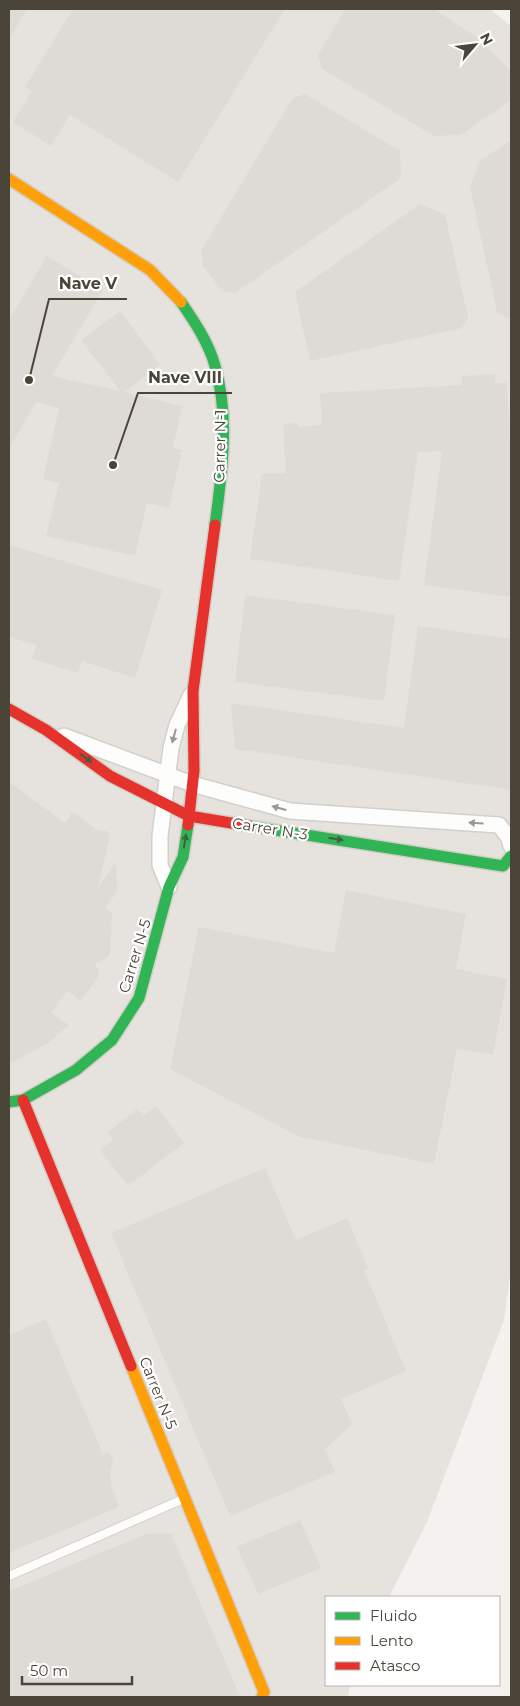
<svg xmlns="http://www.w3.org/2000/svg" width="520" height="1706" font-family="Montserrat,sans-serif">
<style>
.industrial{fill:#e6e2de}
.building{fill:#dedbd6}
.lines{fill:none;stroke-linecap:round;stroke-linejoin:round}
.lane-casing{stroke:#d2d0cb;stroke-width:10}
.street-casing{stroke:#d2d0cb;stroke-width:18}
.fast-casing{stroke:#d3cfc5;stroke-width:14}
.slow-casing{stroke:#d3cfc5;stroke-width:14}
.jam-casing{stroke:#d3cfc5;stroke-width:14}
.lane{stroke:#fdfdfc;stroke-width:8}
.street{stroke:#fdfdfc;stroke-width:15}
.fast{stroke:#30b455;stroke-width:11}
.slow{stroke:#ff9f0a;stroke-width:11}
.jam{stroke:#e5322d;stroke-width:11}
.oneway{fill:#9b9791}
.oneway2{fill:#446040}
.labels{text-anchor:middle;stroke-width:4.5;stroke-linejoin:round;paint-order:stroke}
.street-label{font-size:15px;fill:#4b4439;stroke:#fff}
.leader{fill:none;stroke:#4b4439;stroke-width:2}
.callout-dot{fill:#4b4439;stroke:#fff;stroke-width:2}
.callout-label{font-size:16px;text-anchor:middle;font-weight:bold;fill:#4b4439;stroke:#fff;stroke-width:4.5;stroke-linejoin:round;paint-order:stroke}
</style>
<rect width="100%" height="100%" fill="#f4f2ee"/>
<!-- industrial -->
<path class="industrial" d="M 9,9 L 490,9 L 511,26 L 511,1269 L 504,1320 L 427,1522 L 389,1597 L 326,1597 L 326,1685 L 350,1685 L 348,1697 L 9,1697 Z"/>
<!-- building -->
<path class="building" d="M 9,9 L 27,9 L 9,39 Z
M 73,9 L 285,9 L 178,182 L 70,115 L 51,146 L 13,122 L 32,91 L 25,87 Z
M 345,9 L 434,9 L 478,38 L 511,71 L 511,100 L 461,135 L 434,136 L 322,69 L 318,55 Z
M 305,94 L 400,151 L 401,178 L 235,293 L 222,291 L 203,266 L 201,251 L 293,98 Z
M 511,140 L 511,320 L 497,312 L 470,187 L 480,161 Z
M 420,204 L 445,214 L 468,317 L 462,328 L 310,361 L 295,292 Z
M 47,256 L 103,290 L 52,376 L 120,391 L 81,340 L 120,311 L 160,365 L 124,392 L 182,406 L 173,448 L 182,450 L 169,508 L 147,503 L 135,556 L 46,536 L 59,483 L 43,479 L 59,408 L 36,402 L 9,449 L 9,320 Z
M 495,374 L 495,383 L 507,383 L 511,460 L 511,597 L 424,585 L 442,451 L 418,452 L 399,581 L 250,559 L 262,474 L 286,473 L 283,424 L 298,423 L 298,427 L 322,425 L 320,393 L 462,385 L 462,376 Z
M 9,545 L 162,590 L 135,678 L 82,661 L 78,673 L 32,659 L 36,645 L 9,637 Z
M 245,595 L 395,615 L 384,701 L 235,682 Z
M 418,626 L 511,639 L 511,790 L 235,749 L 231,703 L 404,728 Z
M 9,782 L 65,823 L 72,812 L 99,831 L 107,831 L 110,836 L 98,888 L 116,862 L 117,892 L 105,908 L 112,913 L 110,953 L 108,957 L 94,965 L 99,969 L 97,972 L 100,974 L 81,1001 L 67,991 L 51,1013 L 69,1025 L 48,1043 L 9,1064 Z
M 346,890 L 466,914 L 456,969 L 507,979 L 493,1055 L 457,1049 L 434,1164 L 300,1137 L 170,1069 L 199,927 L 334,953 Z
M 156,1106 L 184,1143 L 128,1186 L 100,1150 L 113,1140 L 108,1132 L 137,1109 L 143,1116 Z
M 265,1168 L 296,1240 L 347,1218 L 368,1268 L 364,1270 L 406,1371 L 341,1399 L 352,1424 L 325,1449 L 335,1472 L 230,1516 L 111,1233 Z
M 46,1319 L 103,1455 L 109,1452 L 113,1461 L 110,1472 L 111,1485 L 119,1507 L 9,1553 L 9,1335 Z
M 300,1520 L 321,1568 L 258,1594 L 237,1547 Z
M 171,1533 L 240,1697 L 9,1697 L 9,1591 L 146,1534 Z"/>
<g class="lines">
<defs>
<path id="lane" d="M 9,1576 L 183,1499"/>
<path id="street" d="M 64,736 L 192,784 L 290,811 L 499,825 L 509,838 L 511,846
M 169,887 L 160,865 L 160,836 L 171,748 L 177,725 L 191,695"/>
<path id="fast" d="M 181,302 C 194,321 209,343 215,366 C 230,417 222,473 215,525
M 249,826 L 503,866 L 511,856
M 9,1102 L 23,1100 L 76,1070 L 112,1040 L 139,998 L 169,887 L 183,857 L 188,825"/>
<path id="slow" d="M 9,179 L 150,270 L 181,302
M 131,1366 L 264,1692 L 262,1697"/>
<path id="jam" d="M 9,709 L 46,730 L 110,776 L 189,816 L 249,826
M 188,825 L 194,771 L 193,691 L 215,525
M 23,1100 L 131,1366"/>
</defs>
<!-- lane casing -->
<use href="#lane" class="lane-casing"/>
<!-- street casing -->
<use href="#street" class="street-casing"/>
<!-- fast casing -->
<use href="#fast" class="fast-casing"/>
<!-- slow casing -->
<use href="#slow" class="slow-casing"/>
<!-- jam casing -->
<use href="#jam" class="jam-casing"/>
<!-- lane -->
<use href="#lane" class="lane"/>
<!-- street -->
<use href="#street" class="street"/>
<!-- fast -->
<use href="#fast" class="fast"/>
<!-- slow -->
<use href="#slow" class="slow"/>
<!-- jam -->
<use href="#jam" class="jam"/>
</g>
<!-- one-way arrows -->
<defs><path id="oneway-solid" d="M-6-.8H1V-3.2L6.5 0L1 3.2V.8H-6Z" transform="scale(1.25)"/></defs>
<g class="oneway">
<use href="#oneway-solid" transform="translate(174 736) rotate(105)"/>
<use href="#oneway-solid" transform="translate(279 808) rotate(-165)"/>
<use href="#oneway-solid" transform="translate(476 823) rotate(-176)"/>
</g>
<g class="oneway2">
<use href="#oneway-solid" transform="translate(86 758) rotate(35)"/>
<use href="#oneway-solid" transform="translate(336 839) rotate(9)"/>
<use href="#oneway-solid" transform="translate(185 841) rotate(-81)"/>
</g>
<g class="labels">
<!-- street labels -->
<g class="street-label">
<text transform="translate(220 446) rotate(-89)" y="5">Carrer N-1</text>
<text transform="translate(270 829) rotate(9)" y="5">Carrer N-3</text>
<text transform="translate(135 956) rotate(-73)" y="5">Carrer N-5</text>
<text transform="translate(158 1393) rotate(68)" y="5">Carrer N-5</text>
</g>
</g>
<!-- callouts -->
<path class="leader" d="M29 380L49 299H127M113 465L138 393H232"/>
<g class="callout-dot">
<circle cx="29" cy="380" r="5"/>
<circle cx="113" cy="465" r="5"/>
</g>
<g class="callout-label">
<text x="88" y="289">Nave V</text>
<text x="185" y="383">Nave VIII</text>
</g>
<!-- border -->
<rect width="520" height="1706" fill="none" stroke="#4b4439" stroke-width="20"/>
<!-- legend -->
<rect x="325" y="1596" width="175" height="90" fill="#ffffff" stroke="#b7b4b0"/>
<rect x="335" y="1612" width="25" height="8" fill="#30b455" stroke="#b7b4b0"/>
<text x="370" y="1621" font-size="15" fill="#4b4439">Fluido</text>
<rect x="335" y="1637" width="25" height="8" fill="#ff9f0a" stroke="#b7b4b0"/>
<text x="370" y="1646" font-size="15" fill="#4b4439">Lento</text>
<rect x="335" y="1662" width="25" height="8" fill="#e5322d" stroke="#b7b4b0"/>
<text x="370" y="1671" font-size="15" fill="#4b4439">Atasco</text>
<!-- north arrow -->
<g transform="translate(475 45) rotate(62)" stroke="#ffffff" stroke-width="4" paint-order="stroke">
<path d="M0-4L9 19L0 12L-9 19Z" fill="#4b4439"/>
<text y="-8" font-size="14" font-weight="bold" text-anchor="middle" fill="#4b4439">N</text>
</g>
<!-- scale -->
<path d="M22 1676v8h110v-8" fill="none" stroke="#4b4439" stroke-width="2.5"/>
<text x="30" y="1676" font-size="15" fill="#4b4439" stroke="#ffffff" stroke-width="4" paint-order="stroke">50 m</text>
</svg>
